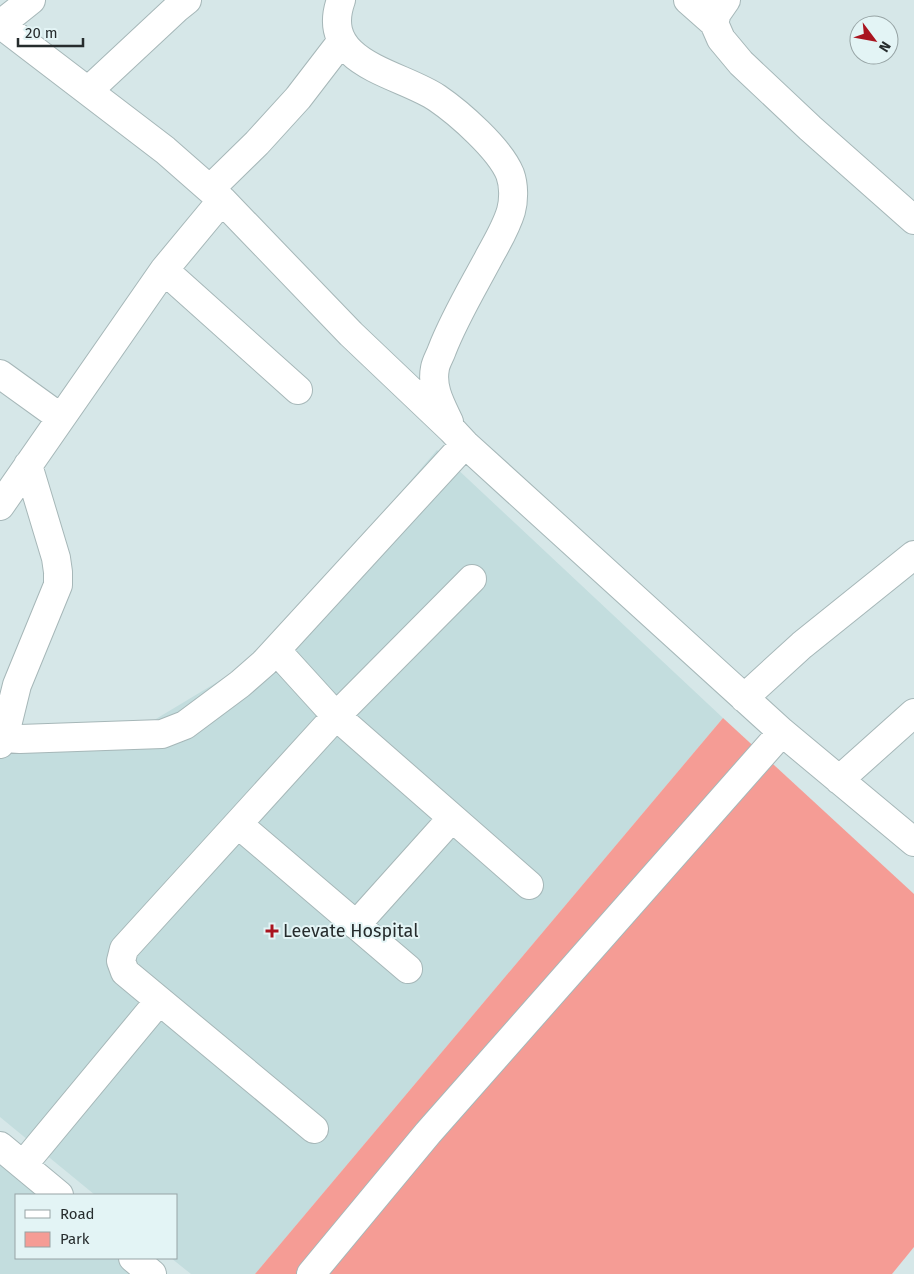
<svg xmlns="http://www.w3.org/2000/svg" width="914" height="1274" font-family="'Fira Sans',sans-serif">
<style>
.built{fill:#c3ddde}
.green{fill:#f59c95}
.lines{fill:none;stroke-linecap:round;stroke-linejoin:round}
.minor-casing{stroke:#a6b7b8;stroke-width:30}
.minor{stroke:#fff;stroke-width:28}
.poi-dot{fill:#a9141f;stroke:#e3f4f5;stroke-width:2}
.labels{text-anchor:middle;stroke-width:4;stroke-linejoin:round;paint-order:stroke}
.poi-label{font-size:18px;fill:#262c2d;stroke:#e3f4f5;text-anchor:start}
</style>
<rect width="100%" height="100%" fill="#d6e7e8"/>
<!-- built -->
<path class="built" d="M 437,450 L 723,718 L 255,1274 L 191,1274 L 171,1258 L 176,1258 L 176,1195 L 95,1195 L 0,1117 L 0,745 L 116,743 L 259,657 Z
M 0,1149 L 59,1195 L 16,1195 L 16,1258 L 133,1258 L 152,1274 L 0,1274 Z"/>
<!-- green -->
<path class="green" d="M 723,718 L 914,894 L 914,1247 L 892,1274 L 255,1274 Z"/>
<g class="lines">
<defs>
<path id="minor" d="M 341,0 C 318,64 400,73 437,98 C 459,113 500,149 510,174 C 514,185 514,200 511,211 C 506,228 496,244 488,259 C 472,289 454,319 442,350 C 440,356 436,362 435,368 C 431,388 441,405 449,422
M 688,0 L 714,23
M 726,0 L 717,13 L 714,23 L 721,39 L 741,63 L 810,128 L 914,220
M 0,24 L 165,150 L 222,200 L 351,334 L 452,430 L 465,444 L 782,732 L 914,842
M 1,24 L 31,0
M 88,91 L 177,8 L 187,0
M 210,189 L 257,143 L 298,98 L 341,42
M 164,270 L 298,390
M 0,374 L 61,418
M 0,506 L 164,270 L 222,200
M 276,650 L 336,716 L 529,885
M 744,698 L 802,645 L 914,555
M 0,737 L 4,738 L 20,739 L 162,734 L 185,725 L 240,684 L 264,663 L 465,444
M 0,744 L 4,738 L 17,685 L 58,585 L 58,572 L 56,558 L 28,465
M 839,780 L 914,713
M 238,824 L 408,969
M 356,925 L 452,818
M 314,1129 L 125,972 L 121,961 L 124,949 L 336,716 L 472,579
M 0,1146 L 59,1195
M 23,1165 L 159,1001
M 133,1258 L 152,1274
M 311,1274 L 428,1133 L 782,732"/>
</defs>
<!-- minor casing -->
<use href="#minor" class="minor-casing"/>
<!-- minor -->
<use href="#minor" class="minor"/>
</g>
<!-- markers -->
<path class="poi-dot" d="M269.5 923.5h5v5h5v5h-5v5h-5v-5h-5v-5h5z"/>
<g class="labels">
<!-- poi labels -->
<g class="poi-label">
<text x="283" y="937">Leevate Hospital</text>
</g>
</g>
<!-- legend -->
<rect x="15" y="1194" width="162" height="65" fill="#e3f4f5" stroke="#97a4a5"/>
<rect x="25" y="1210" width="25" height="8" fill="#ffffff" stroke="#97a4a5"/>
<text x="60" y="1219" font-size="15" fill="#262c2d">Road</text>
<rect x="25" y="1232" width="25" height="15" fill="#f59c95" stroke="#97a4a5"/>
<text x="60" y="1244" font-size="15" fill="#262c2d">Park</text>
<!-- north arrow -->
<g transform="translate(874 40) rotate(122)"><circle r="24" fill="#e3f4f5" stroke="#97a4a5"/>
<path d="M0-4L9 19L0 12L-9 19Z" fill="#a9141f"/>
<text y="-8" font-size="14" font-weight="bold" text-anchor="middle" fill="#262c2d">N</text>
</g>
<!-- scale -->
<path d="M18 38v8h65v-8" fill="none" stroke="#262c2d" stroke-width="2.5"/>
<text x="25" y="38" font-size="15" fill="#262c2d" stroke="#e3f4f5" stroke-width="4" paint-order="stroke">20 m</text>
</svg>
